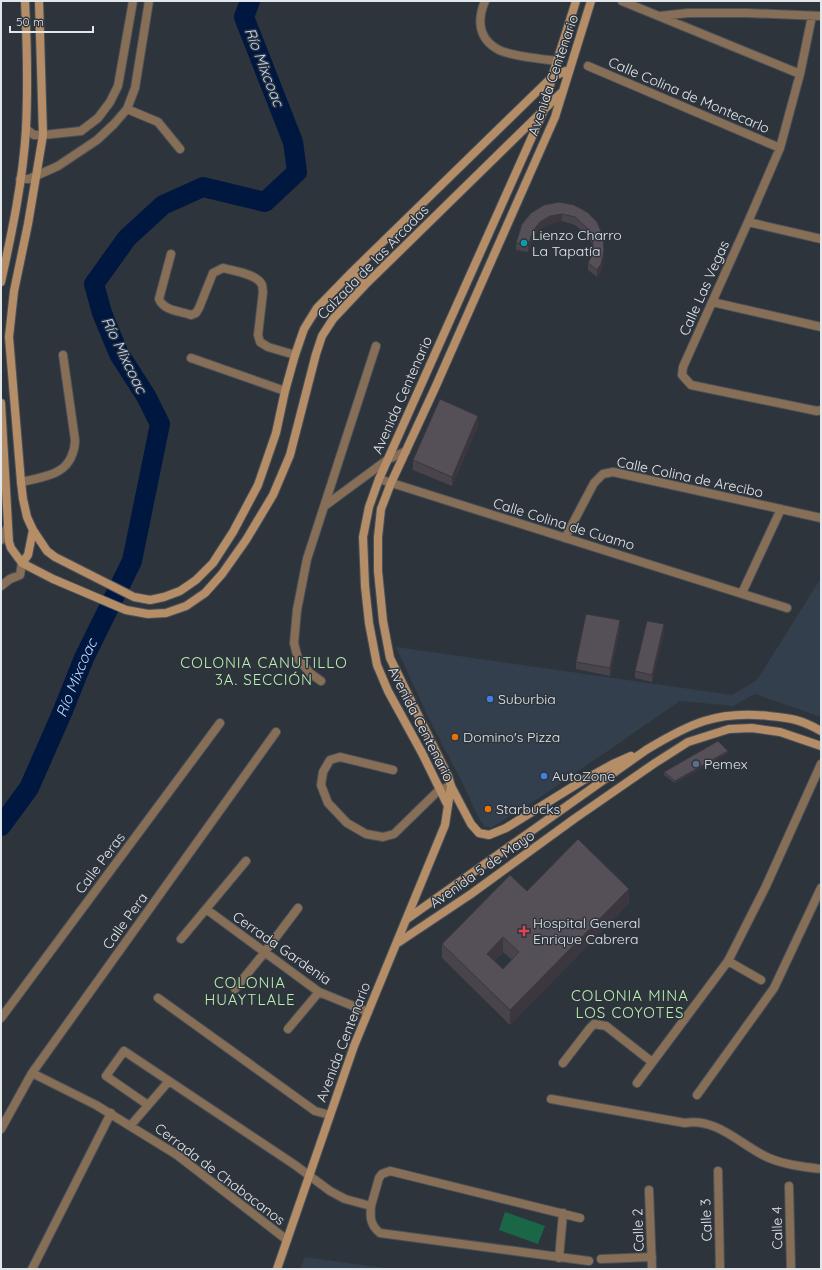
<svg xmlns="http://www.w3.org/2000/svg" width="822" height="1270" font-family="Quicksand,sans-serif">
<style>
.built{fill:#333f4c}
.green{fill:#196747}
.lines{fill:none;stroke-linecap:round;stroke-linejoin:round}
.river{stroke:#00183f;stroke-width:20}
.street-casing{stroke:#4b5158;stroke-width:10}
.secondary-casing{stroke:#4b5158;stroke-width:10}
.street{stroke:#866e57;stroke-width:8}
.secondary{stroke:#b58e68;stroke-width:8}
.wall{fill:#49444c;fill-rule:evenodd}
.shaded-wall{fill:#3c373e}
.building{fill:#554f58;stroke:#3c373e;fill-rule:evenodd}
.culture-dot{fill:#0f9aa8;stroke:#2e343c;stroke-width:1.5}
.shop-dot{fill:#3f7fe0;stroke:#2e343c;stroke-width:1.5}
.food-dot{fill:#e8710a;stroke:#2e343c;stroke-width:1.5}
.service-dot{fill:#5c6f8a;stroke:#2e343c;stroke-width:1.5}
.health-dot{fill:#e0444e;stroke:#2e343c;stroke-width:1.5}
.labels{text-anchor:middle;stroke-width:3;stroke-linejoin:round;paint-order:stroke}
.street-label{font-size:14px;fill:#e2e7ec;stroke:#2e343c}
.poi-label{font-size:14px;fill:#e2e7ec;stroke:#2e343c;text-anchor:start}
.water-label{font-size:15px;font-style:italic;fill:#c2d9fb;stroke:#2e343c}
.neighbourhood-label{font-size:15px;letter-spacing:1px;fill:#baf0b1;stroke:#2e343c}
</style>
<rect width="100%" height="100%" fill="#2e343c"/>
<!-- built -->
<path class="built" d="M 821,578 L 821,717 L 755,694 L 733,706 L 680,701 L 548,792 L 491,828 L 484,826 L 477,815 L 463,784 L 430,721 L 396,647 L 732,695 L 757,680 Z
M 305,1257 L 391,1269 L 300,1269 Z"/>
<!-- green -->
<path class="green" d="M 505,1212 L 545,1226 L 538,1244 L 499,1230 Z"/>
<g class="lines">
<!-- river -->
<path class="river" id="s1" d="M 1,826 L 29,788 L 62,713 L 84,658 L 132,561 L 160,424 L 146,396 L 119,354 L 102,313 L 94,284 L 127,238 L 163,205 L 203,187 L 265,202 L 297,172 L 293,142 L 244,17 L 250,1"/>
<defs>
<path id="street" d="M 485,1 C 477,20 478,39 499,50 C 511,56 542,59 557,61
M 622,1 L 800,74 L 780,148 L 748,222 L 683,367 L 682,375 L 691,385 L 817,411 L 821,410
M 660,16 L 688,13 L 747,13 L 821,16
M 588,66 L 780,148
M 800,74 L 812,16
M 127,109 L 158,122 L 180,149
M 26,129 L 34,135 L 43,135 L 81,131 L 98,118 L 110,102 L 118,86 L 133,1
M 20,179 L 29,179 L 58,166 L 97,140 L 114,124 L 127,109 L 135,88 L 149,1
M 748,222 L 821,239
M 171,254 L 159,299 C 164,311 180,311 191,315 L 196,313 L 199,308 L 213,273 L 223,268 C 233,271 258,274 262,285 C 263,287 262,289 263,292 L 258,335 L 260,342 L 268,347 L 295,355
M 712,302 L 821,327
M 191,358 L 285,391
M 379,479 L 787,608
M 21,482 C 31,480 52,476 60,470 C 70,464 75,451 75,440 L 63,355
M 326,505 L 387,460 L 406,451
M 565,538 L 594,483 L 603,474 L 613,472 L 821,518
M 1,540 L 8,526
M 1,586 L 10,579 L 20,575 L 22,563
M 742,593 L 781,509
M 321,681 L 310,673 L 298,659 L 294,643 L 297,610 L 307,559 L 376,346
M 393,770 L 340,757 L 330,760 L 323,772 L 321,785 L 328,803 L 347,823 L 366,834 L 383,837 L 394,834 L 439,790 L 451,786
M 206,909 L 319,992 L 368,1012
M 181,939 L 246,861
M 728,961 L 761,980
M 235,989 L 264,953 L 298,908
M 158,998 L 315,1111 L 330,1115
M 1,1018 L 220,723
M 288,1029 L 319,992
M 563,1063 L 590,1028 L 594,1024 L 606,1026 L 652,1062
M 32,1073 L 96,1105 L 177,1155 L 287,1240
M 637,1083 L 728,961 L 766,886 L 821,764
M 697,1095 L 774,988 L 821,888
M 551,1099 L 685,1123 C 717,1117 743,1147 769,1158 C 786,1165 804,1167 821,1169
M 148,1105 L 106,1076 L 124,1051 L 295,1165 L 330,1191 L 345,1199 L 371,1206 L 379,1178 L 382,1174 L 390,1171 L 580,1218
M 131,1125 L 169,1081
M 1,1129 L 32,1073 L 276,732
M 718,1171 L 720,1269
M 789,1186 L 791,1269
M 649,1190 L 652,1269
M 371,1206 C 370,1217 370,1225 380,1233 L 589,1261
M 559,1258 L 563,1213
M 601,1259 L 652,1257
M 32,1269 L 111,1113"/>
<path id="secondary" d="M 352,272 L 365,285
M 1,282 C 12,232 23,180 26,129 C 28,87 27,43 25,1
M 1,403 L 9,542 L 11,548 L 22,563 L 53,579 L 126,610 L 148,614 L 166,613 L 186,606 L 205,593 L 222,574 L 246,540 L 273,495 L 290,455 L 316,354 L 322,336 L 333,319 L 365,285 L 563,91
M 33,530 L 47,551 L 55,557 L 134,597 L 150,600 L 164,597 L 180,591 L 196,580 L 213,563 L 233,532 L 258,485 L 276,433 L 285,391 L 295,355 L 304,329 L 317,308 L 352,272 L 552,77 L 570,69
M 22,563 L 28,555 L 33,530 L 27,517 L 23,499 L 21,482 L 9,337 L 14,291 L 28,224 L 43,135 L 39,1
M 451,786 L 471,824 L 479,833 L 489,835 L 506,828 L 582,781 L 613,764 L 631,756
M 447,804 L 422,753 L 388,691 L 377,665 L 369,623 L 365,586 L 363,537 L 369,507 L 379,479 L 544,110 L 552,77 L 576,1
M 407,919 L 646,750 C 689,724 717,710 769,716 C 791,718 802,720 821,731
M 396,944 L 471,894 L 574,819 L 655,763 L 688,742 L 729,729 L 752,728 L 780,732 L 821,746
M 277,1269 L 354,1046 L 445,825 L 451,786 L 448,776 L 390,658 L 383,621 L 378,571 L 378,537 L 381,509 L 391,483 L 435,388 L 555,117 L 591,1"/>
</defs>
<!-- street casing -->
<use href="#street" class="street-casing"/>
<!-- secondary casing -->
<use href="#secondary" class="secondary-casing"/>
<!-- street -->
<use href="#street" class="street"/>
<!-- secondary -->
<use href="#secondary" class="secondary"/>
</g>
<!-- wall -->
<path class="wall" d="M 587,212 L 604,257 L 601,271 L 597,277 L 588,270 L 588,263 L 591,257 L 592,249 L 592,244 L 589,237 L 575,225 L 562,221 L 550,224 L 540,229 L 533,238 L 528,252 L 516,250 L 516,243 L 531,213 Z
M 478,426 L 452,486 L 413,470 L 413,460 Z
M 620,628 L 610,676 L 576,669 L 576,662 Z
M 664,632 L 652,682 L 635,678 L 635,671 Z
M 728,753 L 675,783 L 664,775 L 664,772 Z
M 527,891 L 629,903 L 510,1025 L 442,958 L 442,944 ZM 503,952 L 512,960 L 503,969 L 494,961 Z"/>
<!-- shaded-wall -->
<path class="shaded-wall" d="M 562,214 L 562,221 L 550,224 L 540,229 L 533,238 L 528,252 L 528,245 L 533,231 L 540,222 L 550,216 Z
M 604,250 L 604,257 L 601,271 L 597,277 L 597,270 Z
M 478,416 L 478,426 L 452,486 L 452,477 Z
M 620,620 L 620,628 L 610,676 L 610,668 Z
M 664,624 L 664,632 L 652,682 L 652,675 Z
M 728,751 L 728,753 L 675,783 L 675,781 Z
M 629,889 L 629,903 L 510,1025 L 510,1010 Z
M 503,937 L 503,952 L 487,968 L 487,954 Z"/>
<!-- building -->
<path class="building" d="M 559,202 L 574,205 L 587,212 L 597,222 L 603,236 L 604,250 L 601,264 L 597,270 L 588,263 L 591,257 L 593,246 L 592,236 L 589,230 L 575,217 L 562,214 L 550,216 L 540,222 L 533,231 L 528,245 L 516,243 L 522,224 L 531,213 L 544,205 Z
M 440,399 L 478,416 L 452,477 L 413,460 Z
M 586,614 L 620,620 L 610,668 L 576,662 Z
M 647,621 L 664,624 L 652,675 L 635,671 Z
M 718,741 L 728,751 L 675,781 L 664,772 Z
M 578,839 L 629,889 L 510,1010 L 442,944 L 510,875 L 527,891 ZM 503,937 L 519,952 L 503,969 L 487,954 Z"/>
<!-- markers -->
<circle class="culture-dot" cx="524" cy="243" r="4"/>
<g class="shop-dot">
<circle cx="490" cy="699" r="4"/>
<circle cx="544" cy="776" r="4"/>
</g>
<g class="food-dot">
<circle cx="455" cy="737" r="4"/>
<circle cx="488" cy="809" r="4"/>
</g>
<circle class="service-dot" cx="696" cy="764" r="4"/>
<path class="health-dot" d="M522 925h4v4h4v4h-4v4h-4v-4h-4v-4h4z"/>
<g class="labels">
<!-- street labels -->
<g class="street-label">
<text transform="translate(553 75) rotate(-71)" y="5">Avenida Centenario</text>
<text transform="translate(689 95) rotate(23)" y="5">Calle Colina de Montecarlo</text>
<text transform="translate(373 262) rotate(-46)" y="5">Calzada de las Arcadas</text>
<text transform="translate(704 288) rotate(-66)" y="5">Calle Las Vegas</text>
<text transform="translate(402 395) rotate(-66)" y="5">Avenida Centenario</text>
<text transform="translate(690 477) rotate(12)" y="5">Calle Colina de Arecibo</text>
<text transform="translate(564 524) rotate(17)" y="5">Calle Colina de Cuamo</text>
<text transform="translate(421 724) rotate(63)" y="5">Avenida Centenario</text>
<text transform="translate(100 863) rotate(-53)" y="5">Calle Peras</text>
<text transform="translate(482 869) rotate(-35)" y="5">Avenida 5 de Mayo</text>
<text transform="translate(125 921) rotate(-54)" y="5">Calle Pera</text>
<text transform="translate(282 948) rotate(35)" y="5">Cerrada Gardenia</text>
<text transform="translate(343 1042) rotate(-69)" y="5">Avenida Centenario</text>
<text transform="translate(220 1174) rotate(37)" y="5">Cerrada de Chabacanos</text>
<text transform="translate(706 1220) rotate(-92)" y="5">Calle 3</text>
<text transform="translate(777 1228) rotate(-91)" y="5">Calle 4</text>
<text transform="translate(638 1230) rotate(-92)" y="5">Calle 2</text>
</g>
<!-- poi labels -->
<g class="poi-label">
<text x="532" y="240">Lienzo Charro<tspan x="532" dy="16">La Tapatía</tspan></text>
<text x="498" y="704">Suburbia</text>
<text x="463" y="742">Domino's Pizza</text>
<text x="704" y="769">Pemex</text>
<text x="552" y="781">AutoZone</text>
<text x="496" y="814">Starbucks</text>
<text x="533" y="928">Hospital General<tspan x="533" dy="16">Enrique Cabrera</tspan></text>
</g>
<!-- water labels -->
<g class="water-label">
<text transform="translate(264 67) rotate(69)" y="5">Río Mixcoac</text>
<text transform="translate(124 355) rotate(64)" y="5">Río Mixcoac</text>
<text dy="5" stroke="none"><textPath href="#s1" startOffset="167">Río Mixcoac</textPath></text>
</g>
<!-- neighbourhood labels -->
<g class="neighbourhood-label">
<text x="264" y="668">COLONIA CANUTILLO<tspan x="264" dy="17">3A. SECCIÓN</tspan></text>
<text x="250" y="988">COLONIA<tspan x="250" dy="17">HUAYTLALE</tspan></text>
<text x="630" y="1001">COLONIA MINA<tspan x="630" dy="17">LOS COYOTES</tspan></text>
</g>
</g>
<!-- border -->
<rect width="822" height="1270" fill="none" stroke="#e2e7ec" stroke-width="4"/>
<!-- scale -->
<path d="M10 26v6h83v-6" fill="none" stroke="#e2e7ec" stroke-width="2"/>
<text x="16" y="26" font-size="12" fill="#e2e7ec" stroke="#2e343c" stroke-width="3" paint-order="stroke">50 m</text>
</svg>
